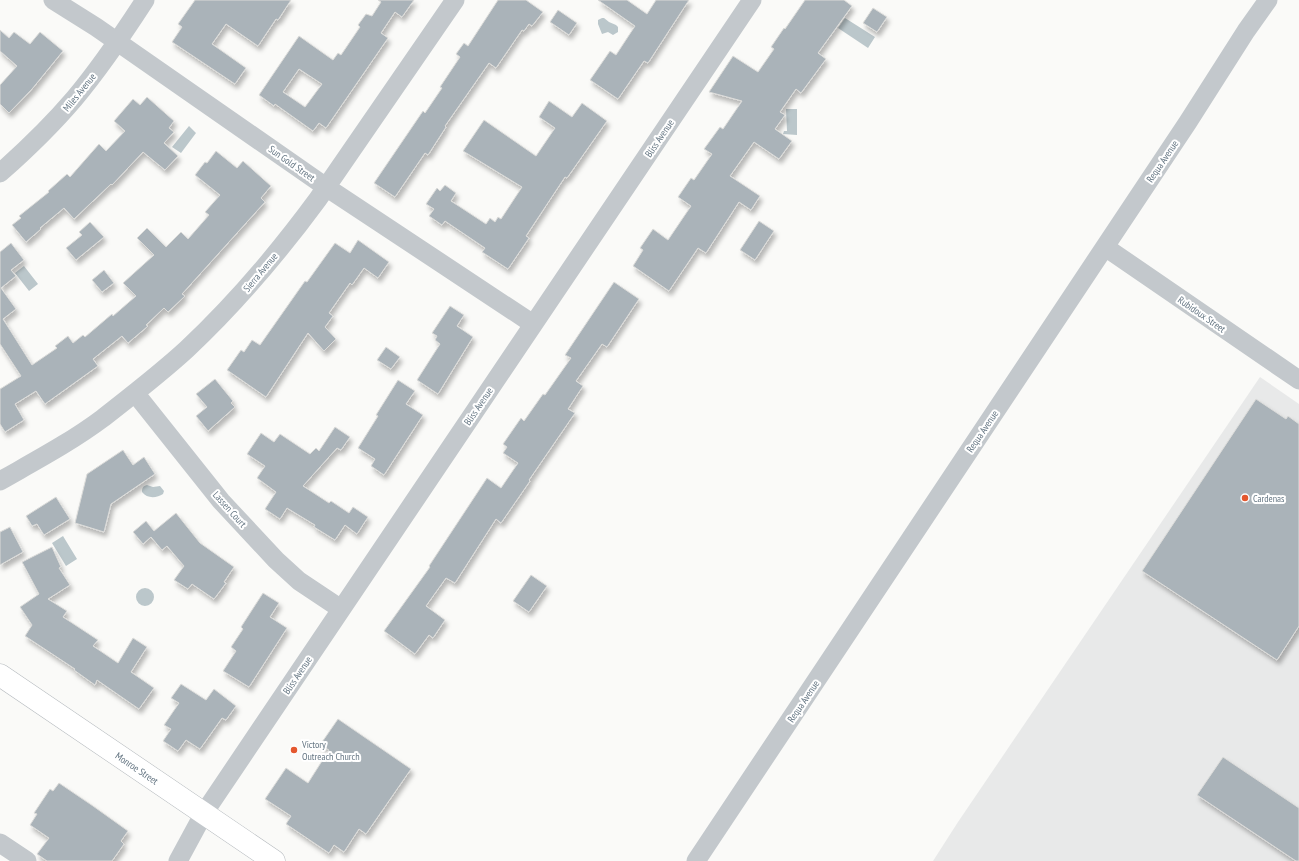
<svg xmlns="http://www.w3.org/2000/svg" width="1299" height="861" font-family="'PT Sans Narrow',sans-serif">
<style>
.built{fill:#e8e9e9}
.water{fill:#bbc7cb}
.building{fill:#aab3b9;stroke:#dcdcda;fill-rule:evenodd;filter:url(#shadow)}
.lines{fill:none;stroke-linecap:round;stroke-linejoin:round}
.major-casing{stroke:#b5babe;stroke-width:23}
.minor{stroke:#c3c8cc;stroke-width:19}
.major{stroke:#fff;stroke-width:22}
.poi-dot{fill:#e4572e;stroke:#fff;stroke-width:1.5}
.labels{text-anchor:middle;stroke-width:4;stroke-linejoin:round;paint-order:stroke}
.street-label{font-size:10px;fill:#657683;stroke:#fff}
.poi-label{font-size:10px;fill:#657683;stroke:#fff;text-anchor:start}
</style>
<defs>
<filter id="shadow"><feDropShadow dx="2.5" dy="4.5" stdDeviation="2" flood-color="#0004"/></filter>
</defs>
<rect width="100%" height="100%" fill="#fafaf8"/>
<!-- built -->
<path class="built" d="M 1260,377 L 1299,404 L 1299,861 L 933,861 L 958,822 Z"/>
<!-- water -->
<path class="water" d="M 602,18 L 604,18 L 609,22 L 616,25 L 618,27 L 618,32 L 613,35 L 608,32 L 602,34 L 598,24 L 598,20 Z
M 845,18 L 875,37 L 868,48 L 838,28 Z
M 786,109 L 797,109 L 797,135 L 783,134 L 784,131 L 787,131 Z
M 189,126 L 196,133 L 181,153 L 172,147 Z
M 24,266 L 38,284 L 29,291 L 15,273 Z
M 147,485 L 153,487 L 160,486 L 164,491 L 163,494 C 157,498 147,499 142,492 C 142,488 143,486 147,485 Z
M 63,536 L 77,559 L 66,566 L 52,543 Z
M136 597a9 9 0 1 1 18 0a9 9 0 1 1-18 0Z"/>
<!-- building -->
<path class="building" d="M 195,0 L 291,0 L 278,20 L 276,19 L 258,46 L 226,24 L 212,44 L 246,68 L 235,84 L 172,42 L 182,27 L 178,24 Z
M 378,0 L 414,0 L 402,17 L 395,12 L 381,33 L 388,38 L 326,128 L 319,123 L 313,131 L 275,104 L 274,106 L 259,95 L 299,36 L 333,60 L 338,53 L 341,55 L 360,27 L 358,25 L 366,14 L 372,16 L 381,2 ZM 299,69 L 322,84 L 305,107 L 283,92 Z
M 498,0 L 526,0 L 543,12 L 532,26 L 529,24 L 524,31 L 522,30 L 496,68 L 489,63 L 445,126 L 446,127 L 428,155 L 425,153 L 395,197 L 374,183 L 423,111 L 425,113 L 442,88 L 440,87 L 460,57 L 456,54 L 464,43 L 468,46 Z
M 598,0 L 627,0 L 647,14 L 656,0 L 689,0 L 648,63 L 644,61 L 618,99 L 590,80 L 610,51 L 616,55 L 635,26 Z
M 805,0 L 844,0 L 852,6 L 818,53 L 826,59 L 801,93 L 796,89 L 780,112 L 785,115 L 775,129 L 792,141 L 779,159 L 754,142 L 730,176 L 760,196 L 751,210 L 739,202 L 706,253 L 698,248 L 669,291 L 633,266 L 643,250 L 640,248 L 653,229 L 668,240 L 691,206 L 678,197 L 691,178 L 694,180 L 712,154 L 704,149 L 720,127 L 723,129 L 742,101 L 709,92 L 733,56 L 758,72 L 774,49 L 771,47 L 784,28 L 785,29 Z
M 873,8 L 887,17 L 877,32 L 863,23 Z
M 558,10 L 577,23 L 569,35 L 550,22 Z
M 0,30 L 9,38 L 14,32 L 30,44 L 40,32 L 63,51 L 32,89 L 9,113 L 0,104 L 0,85 L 17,66 L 0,51 Z
M 147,97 L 174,121 L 169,128 L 174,132 L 164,143 L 178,156 L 165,170 L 143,152 L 112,185 L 111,184 L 74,219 L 64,208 L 40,228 L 41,229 L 26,242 L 12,225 L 21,218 L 19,216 L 49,192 L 48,191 L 67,174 L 70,177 L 99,144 L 106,151 L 125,131 L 114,121 L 133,99 L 140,105 Z
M 549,101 L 572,117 L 582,103 L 607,121 L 567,178 L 565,177 L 526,236 L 529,238 L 508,269 L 482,252 L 485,248 L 445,221 L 442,225 L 429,216 L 434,209 L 426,204 L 437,188 L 440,191 L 445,185 L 456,193 L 451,201 L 486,224 L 490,218 L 495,222 L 498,217 L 501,219 L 522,187 L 463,151 L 484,120 L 536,156 L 555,128 L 539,117 Z
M 216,151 L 237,168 L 243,161 L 271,186 L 261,198 L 265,202 L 182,294 L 185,296 L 168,312 L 164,308 L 146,325 L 148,326 L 128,343 L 122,336 L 93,359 L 98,366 L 45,404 L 36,391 L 15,404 L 24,420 L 5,432 L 0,424 L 0,389 L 21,376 L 0,344 L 0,252 L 11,243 L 24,260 L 11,270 L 16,276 L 1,288 L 16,309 L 3,319 L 32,365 L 57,348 L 55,346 L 68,336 L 73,343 L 83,335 L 85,337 L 112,314 L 113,316 L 136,296 L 123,283 L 154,255 L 137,238 L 147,228 L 166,247 L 181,232 L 188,239 L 209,215 L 205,212 L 220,195 L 195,175 L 205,162 L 207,163 Z
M 759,221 L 774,231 L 755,260 L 740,250 Z
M 90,222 L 104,237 L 76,260 L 66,248 L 82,235 L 79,232 Z
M 358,240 L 389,262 L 378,278 L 364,268 L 352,285 L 350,283 L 329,313 L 333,316 L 325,327 L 336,339 L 324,351 L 308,333 L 266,397 L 227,370 L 241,350 L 244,352 L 252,340 L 260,345 L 305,281 L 307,282 L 335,243 L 350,253 Z
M 104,270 L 114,283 L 102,292 L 92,280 Z
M 614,282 L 639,299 L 607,347 L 602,344 L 576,381 L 583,386 L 568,409 L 575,413 L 529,480 L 530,481 L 501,523 L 496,519 L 455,583 L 446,578 L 426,606 L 445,620 L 433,638 L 429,635 L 415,654 L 384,631 L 430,567 L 429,566 L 487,478 L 501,488 L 518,463 L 503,453 L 507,447 L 503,444 L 521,418 L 524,421 L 543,394 L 545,395 L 571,358 L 565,355 Z
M 450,306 L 464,315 L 457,326 L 473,337 L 438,394 L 417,380 L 440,344 L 435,340 L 437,336 L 432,333 Z
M 386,347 L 400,357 L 391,369 L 377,360 Z
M 215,379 L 233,401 L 231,403 L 235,407 L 208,431 L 196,416 L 207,407 L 196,394 Z
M 398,380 L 415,391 L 406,404 L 423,415 L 384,475 L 371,466 L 375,459 L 358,448 L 378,416 L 376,415 Z
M 1256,399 L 1286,419 L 1288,416 L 1299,424 L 1299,626 L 1277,660 L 1142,571 Z
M 335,427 L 350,437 L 341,450 L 337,448 L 303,486 L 329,503 L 331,501 L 349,513 L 353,507 L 368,517 L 357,534 L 345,525 L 335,540 L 314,527 L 315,525 L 287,508 L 280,519 L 265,509 L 276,492 L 257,478 L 265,466 L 247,454 L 261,433 L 274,442 L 280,434 L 310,454 L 316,448 L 319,451 Z
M 123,450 L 133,465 L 144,457 L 155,474 L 111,504 L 104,532 L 75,523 L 87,474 Z
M 56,497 L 70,519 L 44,535 L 37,524 L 32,526 L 26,516 Z
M 176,513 L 200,543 L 234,567 L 224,582 L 226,583 L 214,599 L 192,584 L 188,589 L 174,580 L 184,566 L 167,546 L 162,550 L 151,537 L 143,544 L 133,532 L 146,521 L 154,531 Z
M 10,527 L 23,552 L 0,565 L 0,532 Z
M 52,547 L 61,567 L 59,568 L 70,585 L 48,599 L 67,611 L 63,617 L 98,640 L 93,646 L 118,663 L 133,638 L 147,647 L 131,672 L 154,688 L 139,709 L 97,680 L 95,685 L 74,670 L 75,669 L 25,636 L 32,625 L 20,607 L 39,594 L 22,562 Z
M 531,575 L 547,586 L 529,612 L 513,601 Z
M 263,593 L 279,603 L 270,617 L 287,628 L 249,687 L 223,671 L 236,651 L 231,647 L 243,629 L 241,627 Z
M 181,684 L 206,700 L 214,689 L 236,706 L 226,720 L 222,718 L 200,749 L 186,740 L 178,751 L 163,741 L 171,729 L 164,725 L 179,703 L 171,698 Z
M 338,719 L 411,769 L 366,834 L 359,829 L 344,852 L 334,845 L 329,853 L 286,824 L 291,816 L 265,799 L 286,768 L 308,783 L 329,750 L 320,745 Z
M 1223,757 L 1299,808 L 1299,861 L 1296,861 L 1197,795 Z
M 59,783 L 93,806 L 128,831 L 121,841 L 124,844 L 112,861 L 47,861 L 37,854 L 49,838 L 30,825 L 37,814 L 34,813 L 50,789 L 53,791 Z"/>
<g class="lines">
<defs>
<path id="major" d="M 0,675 L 274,861"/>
</defs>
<!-- major casing -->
<use href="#major" class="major-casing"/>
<!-- minor -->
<path class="minor" d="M 53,0 L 96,27 L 326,187 L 533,324
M 0,173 C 26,150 51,126 74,99 C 100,68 123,34 145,0
M 1105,247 L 1299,380
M 135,393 L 221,501 L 276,560 L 299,581 L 341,609
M 0,481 C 35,461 71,442 103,418 C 131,396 161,373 187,349 C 235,304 279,252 318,199 L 455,0
M 0,843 L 27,861
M 178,861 L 204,813 L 752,0
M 696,861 L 1188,122 L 1246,31 L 1268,0"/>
<!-- major -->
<use href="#major" class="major"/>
</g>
<!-- markers -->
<g class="poi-dot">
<circle cx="1245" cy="498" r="4"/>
<circle cx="294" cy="750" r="4"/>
</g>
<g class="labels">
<!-- street labels -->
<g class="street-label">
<text transform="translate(79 92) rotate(-51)" y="4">Miles Avenue</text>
<text transform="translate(659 138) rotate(-56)" y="4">Bliss Avenue</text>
<text transform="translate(1162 161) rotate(-56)" y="4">Requa Avenue</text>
<text transform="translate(292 163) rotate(35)" y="4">Sun Gold Street</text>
<text transform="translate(260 272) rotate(-50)" y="4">Sierra Avenue</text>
<text transform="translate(1202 314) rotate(35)" y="4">Rubidoux Street</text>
<text transform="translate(478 406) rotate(-56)" y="4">Bliss Avenue</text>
<text transform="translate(982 431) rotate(-56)" y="4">Requa Avenue</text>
<text transform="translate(230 509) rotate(48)" y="4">Lassen Court</text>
<text transform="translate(297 675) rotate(-56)" y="4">Bliss Avenue</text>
<text transform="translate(803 701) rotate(-56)" y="4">Requa Avenue</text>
<text transform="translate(137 768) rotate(34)" y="4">Monroe Street</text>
</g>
<!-- poi labels -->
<g class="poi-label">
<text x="1253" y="502">Cardenas</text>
<text x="302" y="748">Victory<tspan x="302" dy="12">Outreach Church</tspan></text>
</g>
</g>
</svg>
